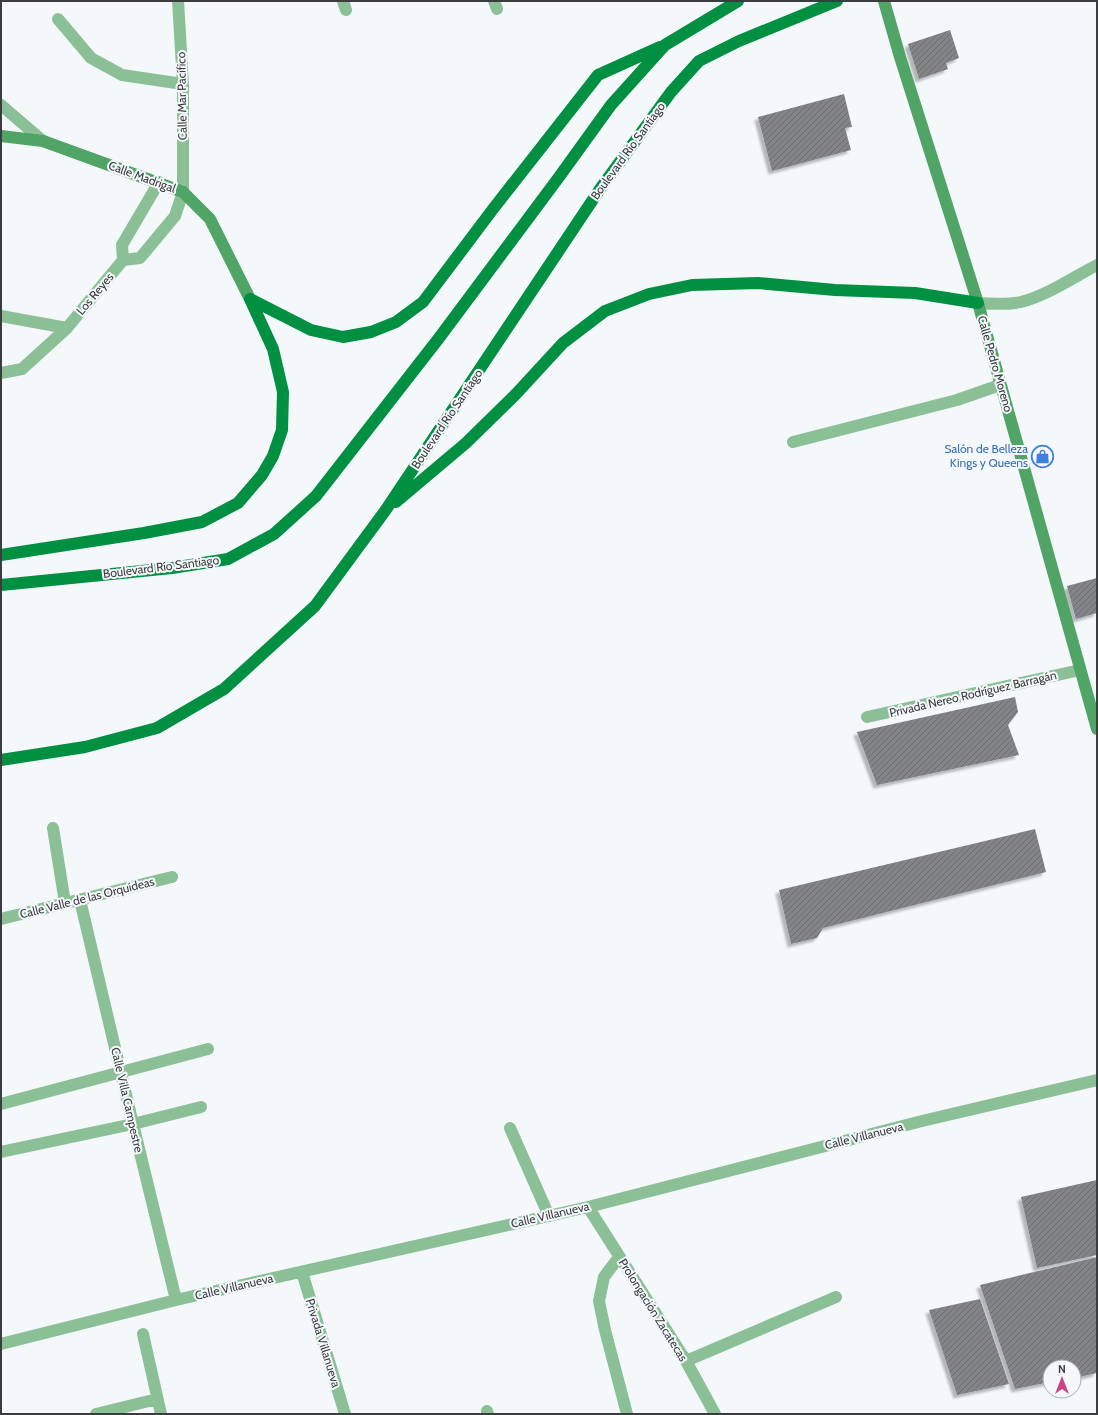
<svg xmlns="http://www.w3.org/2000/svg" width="1098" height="1415" font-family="Cabin,sans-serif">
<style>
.building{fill:url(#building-hatch);filter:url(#shadow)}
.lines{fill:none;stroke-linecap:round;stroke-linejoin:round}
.street{stroke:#8bc096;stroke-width:12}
.secondary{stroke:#50a466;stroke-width:12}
.primary{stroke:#018f42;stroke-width:12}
.labels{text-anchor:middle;stroke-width:4;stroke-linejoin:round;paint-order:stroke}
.street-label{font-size:12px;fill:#3b3c3e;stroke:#f4f8fb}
.shop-label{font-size:12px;fill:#366cbe;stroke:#f4f8fb;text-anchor:end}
</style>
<defs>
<pattern id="building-hatch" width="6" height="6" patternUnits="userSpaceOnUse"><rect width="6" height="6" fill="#828587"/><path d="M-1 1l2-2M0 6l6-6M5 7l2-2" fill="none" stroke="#6c6e70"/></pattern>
<filter id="shadow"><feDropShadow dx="-3.5" dy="3.5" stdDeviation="1" flood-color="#0004"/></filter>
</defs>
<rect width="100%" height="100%" fill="#f4f8fb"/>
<!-- building -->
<path class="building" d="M 950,30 L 959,58 L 946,63 L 948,69 L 919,79 L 908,44 Z
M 844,94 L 852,127 L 845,128 L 851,150 L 772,171 L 758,117 Z
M 1097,578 L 1097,613 L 1076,619 L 1067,586 Z
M 1015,697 L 1018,712 L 1008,725 L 1019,755 L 877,785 L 857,732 Z
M 1035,829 L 1046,872 L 823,928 L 817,938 L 791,944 L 779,890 Z
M 1097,1180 L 1097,1255 L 1037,1268 L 1021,1197 Z
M 1097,1257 L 1097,1373 L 1074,1378 L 1074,1367 L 1050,1367 L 1050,1382 L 1015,1389 L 980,1285 Z
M 980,1299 L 1009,1384 L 957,1395 L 929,1310 Z"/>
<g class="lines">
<!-- street -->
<path class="street" d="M 343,1 L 346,10
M 494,1 L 497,9
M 58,19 L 91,58 L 122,75 L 183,84
M 1,105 L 43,141
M 123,260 L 122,245 L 159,182
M 978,303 C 992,304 1007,305 1021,302 C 1046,296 1074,277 1097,265
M 1,316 L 67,328
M 1,373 L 22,369 L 67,328 L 123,260 L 140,258 L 175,216 L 183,192 L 183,84 L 178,1
M 793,442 L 957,400 L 1000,385
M 867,717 L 1080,670
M 53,828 L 65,903
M 80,900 L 133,1124 L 176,1300
M 1,919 L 172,877
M 1,1104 L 208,1049
M 510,1128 L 549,1216
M 1,1152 L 133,1124 L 201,1107
M 588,1207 L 686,1361 L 715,1414
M 619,1257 L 604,1277 L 599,1301 L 605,1330 L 627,1414
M 302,1272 L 345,1414
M 143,1334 L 161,1414
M 1,1344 L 176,1300 L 588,1207 L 922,1121 L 1097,1080
M 686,1361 L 836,1297
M 487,1411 L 488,1414
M 96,1414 L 157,1399"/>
<!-- secondary -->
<path class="secondary" d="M 884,1 L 900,57 L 978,303 L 1097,729
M 1,136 L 43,141 L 183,192 L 210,219 L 250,299"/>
<!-- primary -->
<path class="primary" d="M 250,299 L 311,330 L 343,337 L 371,332 L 396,322 L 423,302 L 493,209 L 598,75 L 660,47
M 396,502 L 466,443 L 516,394 L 563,343 L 605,311 L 649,294 L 692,285 L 758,283 L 835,290 L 915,293 L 978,303
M 1,555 L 144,533 L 202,522 L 238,503 L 262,475 L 273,456 L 282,430 L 283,392 L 273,349 L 250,299
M 1,585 L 172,568 L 228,559 L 274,534 L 316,496 L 439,338 L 559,177 L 611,105 L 665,45 L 738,1
M 1,760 L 85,747 L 157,728 L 224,689 L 315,606 L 385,511 L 600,189 L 671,92 L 699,61 L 739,41 L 837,1"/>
</g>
<!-- icons -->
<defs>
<symbol id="shop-ring" viewBox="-11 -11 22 22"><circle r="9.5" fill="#f4f8fb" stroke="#3f7fe0" stroke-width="1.5"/><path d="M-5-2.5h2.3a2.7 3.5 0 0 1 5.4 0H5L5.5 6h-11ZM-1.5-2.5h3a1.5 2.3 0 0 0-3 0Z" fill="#3f7fe0"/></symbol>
</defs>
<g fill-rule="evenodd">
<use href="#shop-ring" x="1030" y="444" width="25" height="25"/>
</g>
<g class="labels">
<!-- street labels -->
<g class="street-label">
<text transform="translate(182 96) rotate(-91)" y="4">Calle Mar Pacífico</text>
<text transform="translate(628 151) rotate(-54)" y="4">Boulevard Río Santiago</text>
<text transform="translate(142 177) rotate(20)" y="4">Calle Madrigal</text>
<text transform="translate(95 294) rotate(-50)" y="4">Los Reyes</text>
<text transform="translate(995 364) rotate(74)" y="4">Calle Pedro Moreno</text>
<text transform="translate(447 419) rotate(-56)" y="4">Boulevard Río Santiago</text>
<text transform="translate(161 567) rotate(-7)" y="4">Boulevard Río Santiago</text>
<text transform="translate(973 694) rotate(-13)" y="4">Privada Nereo Rodríguez Barragán</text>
<text transform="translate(87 898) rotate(-14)" y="4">Calle Valle de las Orquídeas</text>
<text transform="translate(127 1100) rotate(77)" y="4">Calle Villa Campestre</text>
<text transform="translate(864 1136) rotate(-14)" y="4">Calle Villanueva</text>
<text transform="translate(550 1215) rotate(-13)" y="4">Calle Villanueva</text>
<text transform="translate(234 1287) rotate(-13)" y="4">Calle Villanueva</text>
<text transform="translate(653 1310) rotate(58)" y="4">Prolongación Zacatecas</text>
<text transform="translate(323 1343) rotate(73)" y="4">Privada Villanueva</text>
</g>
<!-- shop labels -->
<g class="shop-label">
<text x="1028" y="453">Salón de Belleza<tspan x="1028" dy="14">Kings y Queens</tspan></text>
</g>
</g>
<!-- border -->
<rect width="1098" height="1415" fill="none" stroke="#3b3c3e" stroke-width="4"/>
<!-- north arrow -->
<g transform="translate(1062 1379)"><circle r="19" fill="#f4f8fb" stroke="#aaadaf"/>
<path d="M0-3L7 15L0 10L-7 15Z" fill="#cc4584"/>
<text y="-6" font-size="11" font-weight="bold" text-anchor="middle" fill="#3b3c3e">N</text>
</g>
</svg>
